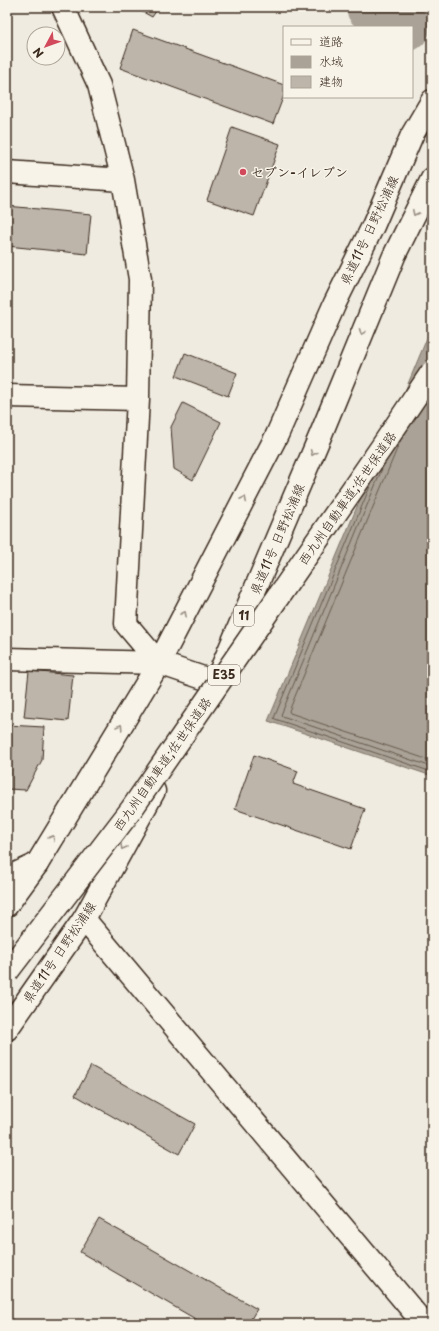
<svg xmlns="http://www.w3.org/2000/svg" width="439" height="1331" font-family="'Playpen Sans','Klee One',sans-serif">
<style>
.water{fill:#aaa296;stroke:#7e7266}
.lines{fill:none;stroke-linecap:round;stroke-linejoin:round}
.shore{stroke:#675a4e;stroke-width:1}
.river{stroke:#aaa296;stroke-width:50}
.building{fill:#bdb5aa;stroke:#3b2a1e}
.street-casing{stroke:#3b2a1e;stroke-width:25}
.primary-casing{stroke:#3b2a1e;stroke-width:25}
.street{stroke:#f7f3e8;stroke-width:22}
.primary{stroke:#f7f3e8;stroke-width:22}
.highway-bridge-casing{stroke:#3b2a1e;stroke-width:25;stroke-linecap:butt}
.highway-bridge{stroke:#f7f3e8;stroke-width:22}
.oneway{stroke:#998e83}
.poi-dot{fill:#d1495b;stroke:#f7f3e8;stroke-width:1.5}
.labels{text-anchor:middle;stroke-width:3;stroke-linejoin:round;paint-order:stroke}
.shield{fill:#f7f3e8;stroke:#73665b;stroke-width:1}
.shield-label{font-size:12px;font-weight:bold;fill:#3b2a1e}
.poi-label{font-size:13px;font-weight:bold;fill:#3b2a1e;stroke:#f7f3e8;text-anchor:start}
.street-label{font-size:13px;fill:#3b2a1e;stroke:#f7f3e8}
</style>
<rect width="100%" height="100%" fill="#efebe0"/>
<filter id="ink" filterUnits="userSpaceOnUse"><feTurbulence type="fractalNoise" baseFrequency=".025" numOctaves="2"/><feDisplacementMap in="SourceGraphic" scale="8" xChannelSelector="R" yChannelSelector="G"/><feConvolveMatrix kernelMatrix="1 2 1 2 8 2 1 2 1" color-interpolation-filters="sRGB"/></filter>
<g filter="url(#ink)">
<!-- water -->
<path class="water" d="M 432,326 L 432,776 L 268,721 Z"/>
<g class="lines">
<!-- shore -->
<path class="shore" d="M 401,439 L 289,711 L 290,713 L 432,761
M 384,464 L 281,715 L 282,716 L 432,767
M 371,484 L 274,718 L 275,719 L 432,772"/>
<!-- river -->
<path class="river" d="M 371,7 L 405,27"/>
</g>
<!-- building -->
<path class="building" d="M 134,7 L 159,7 L 152,17 Z
M 133,30 L 284,85 L 284,95 L 273,124 L 120,68 Z
M 232,127 L 280,144 L 254,216 L 207,200 Z
M 7,206 L 91,214 L 87,254 L 7,246 Z
M 185,353 L 237,373 L 228,396 L 176,376 Z
M 183,403 L 221,422 L 193,480 L 174,469 L 171,427 Z
M 29,671 L 73,675 L 68,721 L 24,717 Z
M 7,725 L 44,727 L 42,760 L 26,790 L 7,789 Z
M 254,755 L 298,771 L 293,784 L 365,809 L 351,849 L 235,809 Z
M 91,1066 L 195,1124 L 179,1154 L 75,1095 Z
M 99,1219 L 257,1309 L 248,1324 L 204,1324 L 80,1252 Z"/>
<g class="lines">
<defs>
<path id="street" d="M 63,7 L 99,85 L 123,180 L 140,279 L 138,399 L 126,624 L 159,663 L 215,682
M 7,172 L 123,180
M 7,396 L 138,399
M 7,659 L 159,663
M 7,878 L 37,864
M 84,919 L 424,1324"/>
<path id="primary" d="M 220,672 L 321,434 L 394,256 L 432,179
M 7,905 L 37,864 L 159,663 L 277,435 L 335,303 L 373,226 L 412,135 L 432,101
M 7,1029 L 84,919 L 154,791"/>
</defs>
<!-- street casing -->
<use href="#street" class="street-casing"/>
<!-- primary casing -->
<use href="#primary" class="primary-casing"/>
<!-- street -->
<use href="#street" class="street"/>
<!-- primary -->
<use href="#primary" class="primary"/>
<defs>
<path id="highway-bridge" d="M 7,972 L 131,810 L 381,448 L 432,372"/>
</defs>
<!-- highway-bridge casing -->
<use href="#highway-bridge" class="highway-bridge-casing"/>
<!-- highway-bridge -->
<use href="#highway-bridge" class="highway-bridge"/>
</g>
<!-- one-way arrows -->
<defs><path id="oneway-chevron" d="M-2-3.5L2.5 0L-2 3.5" fill="none" stroke-width="1.6" stroke-linecap="round" stroke-linejoin="round"/></defs>
<g class="oneway">
<use href="#oneway-chevron" transform="translate(415 213) rotate(116)"/>
<use href="#oneway-chevron" transform="translate(362 332) rotate(112)"/>
<use href="#oneway-chevron" transform="translate(313 453) rotate(113)"/>
<use href="#oneway-chevron" transform="translate(244 499) rotate(-63)"/>
<use href="#oneway-chevron" transform="translate(184 614) rotate(-63)"/>
<use href="#oneway-chevron" transform="translate(120 727) rotate(-59)"/>
<use href="#oneway-chevron" transform="translate(52 838) rotate(-59)"/>
<use href="#oneway-chevron" transform="translate(123 847) rotate(119)"/>
</g>
</g>
<!-- markers -->
<circle class="poi-dot" cx="243" cy="172" r="4"/>
<g class="labels">
<!-- shield labels -->
<g class="shield">
<rect x="234" y="606" width="20" height="20" rx="3"/>
<rect x="208" y="665" width="32" height="20" rx="3"/>
</g>
<g class="shield-label">
<text x="244" y="620">11</text>
<text x="224" y="679">E35</text>
</g>
<!-- poi labels -->
<g class="poi-label">
<text x="251" y="177">セブン-イレブン</text>
</g>
<!-- street labels -->
<g class="street-label">
<text transform="translate(369 230) rotate(-65)" y="5">県道11号 日野松浦線</text>
<text transform="translate(347 498) rotate(-55)" y="5">西九州自動車道;佐世保道路</text>
<text transform="translate(277 539) rotate(-67)" y="5">県道11号 日野松浦線</text>
<text transform="translate(162 764) rotate(-55)" y="5">西九州自動車道;佐世保道路</text>
<text transform="translate(59 952) rotate(-56)" y="5">県道11号 日野松浦線</text>
</g>
</g>
<!-- margin -->
<rect width="439" height="1331" fill="none" stroke="#f7f3e8" stroke-width="24"/>
<rect x="12" y="12" width="415" height="1307" fill="none" stroke="#3b2a1e" stroke-width="1.5" filter="url(#ink)"/>
<!-- legend -->
<rect x="283" y="26" width="130" height="72" fill="#f7f3e8" stroke="#aca397"/>
<rect x="291" y="39" width="20" height="6" fill="#f7f3e8" stroke="#aca397"/>
<text x="319" y="46" font-size="12" fill="#3b2a1e">道路</text>
<rect x="291" y="56" width="20" height="12" fill="#aaa296" stroke="#aca397"/>
<text x="319" y="66" font-size="12" fill="#3b2a1e">水域</text>
<rect x="291" y="76" width="20" height="12" fill="#bdb5aa" stroke="#aca397"/>
<text x="319" y="86" font-size="12" fill="#3b2a1e">建物</text>
<!-- north arrow -->
<g transform="translate(46 46) rotate(229)"><circle r="19" fill="#f7f3e8" stroke="#aca397"/>
<path d="M0-3L7 15L0 10L-7 15Z" fill="#d1495b"/>
<text y="-6" font-size="11" font-weight="bold" text-anchor="middle" fill="#3b2a1e">N</text>
</g>
</svg>
